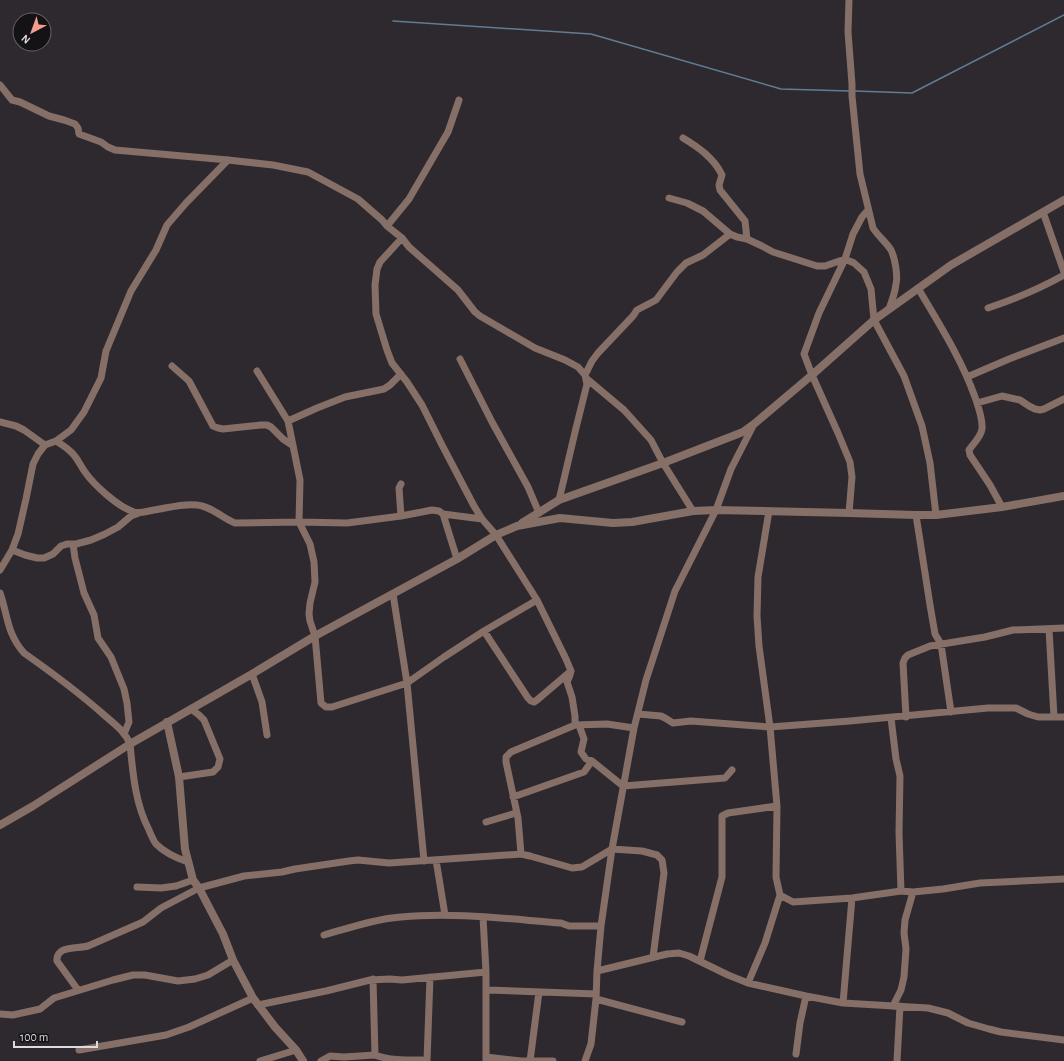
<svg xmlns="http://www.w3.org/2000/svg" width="1064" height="1061" font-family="'Alegreya Sans',sans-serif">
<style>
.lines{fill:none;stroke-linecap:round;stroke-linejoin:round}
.stream{stroke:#627c93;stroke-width:1.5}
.minor{stroke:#856f67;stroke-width:7}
.tertiary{stroke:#856f67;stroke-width:8}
</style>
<rect width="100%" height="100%" fill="#2d292f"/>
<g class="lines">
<!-- stream -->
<path class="stream" d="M 393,21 L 591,34 L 781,89 L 849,91
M 855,91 L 912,93 L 1064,15"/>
<!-- minor -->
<path class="minor" d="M 849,0 L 848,32 L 852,84 L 852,96 L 860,174 L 873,228 C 878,236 886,242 891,250 C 895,258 898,276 896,284 C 895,293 892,301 889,309
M 0,85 L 12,100 L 20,102 L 49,116 L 64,120 L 75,124 L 78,128 L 79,134 L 101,142 L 108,147 L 115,150 L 228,160 L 273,165 L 308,172 L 358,199 L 382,220 L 387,226 L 402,238 L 409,247 L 458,290 L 475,312 L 480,316 L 535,348 L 565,360 L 578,367 L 585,375 L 587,384 L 576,428 L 559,500
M 683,138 C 698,147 714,158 722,175 L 719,185 L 720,190 L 745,221 L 747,239
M 669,198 L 687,203 L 703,211 L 730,234
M 1043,212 L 1064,272
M 387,226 L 409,199 L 448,132 L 459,100
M 402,238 L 380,262 L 377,269 L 375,285 L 376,314 L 387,350 L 392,363 L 407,382 L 422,405 L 442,445 L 474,506 L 482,519 L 496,535 L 537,600 L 566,659 L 571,671 L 570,675 L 567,682 L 572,697 L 575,716 L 575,725
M 918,288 C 939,324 961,358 975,397 C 978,406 983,419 982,429 C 981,437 973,444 969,450 L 970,455 L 990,485 L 1002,507
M 988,308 C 1015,299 1039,289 1064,275
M 460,359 L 492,422 L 528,487 L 539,513
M 172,366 L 189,381 L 213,426 L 218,428 L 223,429 L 261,425 L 267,425 L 271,427 L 283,439 L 292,445
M 257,371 L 288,421 L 300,480 L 299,522 L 310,544 L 314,562 L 315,582 L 310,603 L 309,614 L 310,621 L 315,636 L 321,703 L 326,707 L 332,707 L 407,683 L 444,657 L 484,631 L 537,600
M 585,375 L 592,361 L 598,353 L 633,316 L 637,310 L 656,300 L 677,272 L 686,263 L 703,255 L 730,234 L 737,237 L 747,239 L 762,246 L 773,252 L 817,266 L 825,266 L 845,259 L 854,263 L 864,272 L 871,289 L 874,320 L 904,376 L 922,426 L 930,463 L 936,515
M 967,377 L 1009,359 L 1064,338
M 587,379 L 624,410 L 651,440 L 663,463 L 693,511
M 977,403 L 1002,396 L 1020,400 L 1029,406 L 1035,409 L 1040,410 L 1044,409 L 1064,399
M 288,421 L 317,408 L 345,397 L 384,389 L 390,385 L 401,374
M 0,422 L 16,426 L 24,430 L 45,445
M 56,441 C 61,444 67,448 71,452 C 77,457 80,465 85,472 C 94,485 118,507 134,512 C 141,514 147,511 154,510 C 167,508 184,503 197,505 C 211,506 222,518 235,523 L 299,522 L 347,523 L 401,516 L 432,510 L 439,511 L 443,514 L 482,519
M 401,484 L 399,488 L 401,516
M 849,513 L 852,477 L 850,462 L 838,433 L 812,375 L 804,354 L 819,313 L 845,259 L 853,234 L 862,217 L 868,210
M 443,514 L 457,559
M 916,515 L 930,605 L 935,634 L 941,644 L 951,712
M 73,544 L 75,558 L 84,593 L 94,615 L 98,638 L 111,657 L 124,689 L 127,703 L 129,722 L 124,734
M 12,550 L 25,555 L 37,558 L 44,558 L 53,554 L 61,546 L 67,544 L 76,544 L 91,540 L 105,534 L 118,527 L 131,516 L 139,513
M 0,570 L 12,550 L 18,534 L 26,499 L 33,464 L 38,454 L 45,445 L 56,441 L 71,430 L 84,412 L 101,378 L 106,351 L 131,291 L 156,250 L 167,225 L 186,203 L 228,160
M 0,593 C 8,616 7,634 24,653 C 51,672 78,692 103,714 C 113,723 125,731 130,744 C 133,774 135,803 149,830 C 151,835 153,840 156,844 C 165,853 176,858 188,862
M 393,594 L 407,683 L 424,861
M 1049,629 L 1054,717
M 484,631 L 528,698 L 531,701 L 534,702 L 537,700 L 571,671
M 252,674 L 262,702 L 267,735
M 638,714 L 661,716 L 665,718 L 673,723 L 691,721 L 770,727 L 850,721 L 988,708 L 1016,708 L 1028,714 L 1038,717 L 1064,717
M 906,717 L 903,663 L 905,658 L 908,655 L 930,646 L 985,637 L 1013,630 L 1064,628
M 891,718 L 896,759 L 900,776 L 899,833 L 901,891
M 592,761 L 623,786 L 725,778 L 732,770
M 179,777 L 213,772 L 218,767 L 220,759 L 204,720 L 199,715 L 191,709
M 513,797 L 584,772 L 592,761 L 586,759 L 581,752 L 584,739 L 579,725
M 486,822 L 516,813
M 521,854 L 518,818 L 506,762 L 506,757 L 511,752 L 575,725 L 607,724 L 634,728
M 436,860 L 445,915
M 137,887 L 161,888 L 176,886 L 193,880
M 780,895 L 793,902 L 852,898 L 901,891 L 913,892 L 943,889 L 980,883 L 1064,879
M 483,917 L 486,972 L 486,1061
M 324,935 C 349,928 375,919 401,917 C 454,912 508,919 561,923 L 569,926 L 601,926
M 700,961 L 722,877 L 722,816 L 728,813 L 777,806
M 597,971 L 667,954 L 679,953 L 689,956 L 728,975 L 748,983 L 806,996 L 843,1003 L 928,1008 L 948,1013 L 968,1023 L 989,1029 L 1001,1032 L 1064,1040
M 373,979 L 375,1055
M 748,983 L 765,943 L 780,895 L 776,877 L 777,806 L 770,727 L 759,646 L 757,616 L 758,577 L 769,511
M 78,990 L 57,961 C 56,945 77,949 88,946 L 143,922 L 161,908 L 199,888 L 244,876 L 282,872 L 295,869 L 349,861 L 358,860 L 389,863 L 521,854 L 530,856 L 572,868 L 582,867 L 612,849 L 642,851 L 657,855 L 662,860 L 664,873 L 653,957
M 487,990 L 596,994
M 596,999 L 682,1022
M 843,1003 L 852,898
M 258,1005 L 326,991 L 370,980 L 390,979 L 402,980 L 486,972
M 893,1006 L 901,990 L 904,977 L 906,949 L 904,933 L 905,920 L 913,892
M 0,1014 L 13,1015 L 40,1009 L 54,998 L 113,980 L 133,975 L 145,975 L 178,981 L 195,979 L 208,975 L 233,960
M 79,1050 L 166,1035 L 189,1027 L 253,998
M 796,1054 L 800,1023 L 806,996
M 486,1057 L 521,1061 L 553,1061
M 260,1061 L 296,1050
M 321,1061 L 330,1056 L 344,1057 L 375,1055 C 390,1061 411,1060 427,1060
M 427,1061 L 430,977
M 530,1061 L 539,992
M 585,1061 L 591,1044 L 596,999 L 597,971 L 601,926 L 612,849 L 634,728 L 646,680 L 675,591 L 716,510 L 731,469 L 754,424
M 897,1061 L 900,1006"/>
<!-- tertiary -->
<path class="tertiary" d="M 522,523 L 559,500 L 663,463 L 743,432 L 754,424 L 812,375 L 874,320 L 951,265 L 1064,200
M 167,722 L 179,777 L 185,849 L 193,880 L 199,888 L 223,934 L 233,960 L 253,998 L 275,1027 L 296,1050 L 303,1061
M 0,825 L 33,806 L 130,744 L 252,674 L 315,636 L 457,559 L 496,535 L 517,526 L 560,518 L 613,523 L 632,522 L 693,511 L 716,510 L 849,513 L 916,515 L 936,515 L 1002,507 L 1064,496"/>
</g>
<!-- north arrow -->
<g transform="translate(32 32) rotate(221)"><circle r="19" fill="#141215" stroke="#656266"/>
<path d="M0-3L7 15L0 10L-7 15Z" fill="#f59c91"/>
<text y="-6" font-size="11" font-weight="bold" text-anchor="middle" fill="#dedbdf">N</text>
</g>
<!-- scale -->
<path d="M14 1041v6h83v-6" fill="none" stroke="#dedbdf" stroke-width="2"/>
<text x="20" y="1041" font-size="12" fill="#dedbdf" stroke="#141215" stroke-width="3" paint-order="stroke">100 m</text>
</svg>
